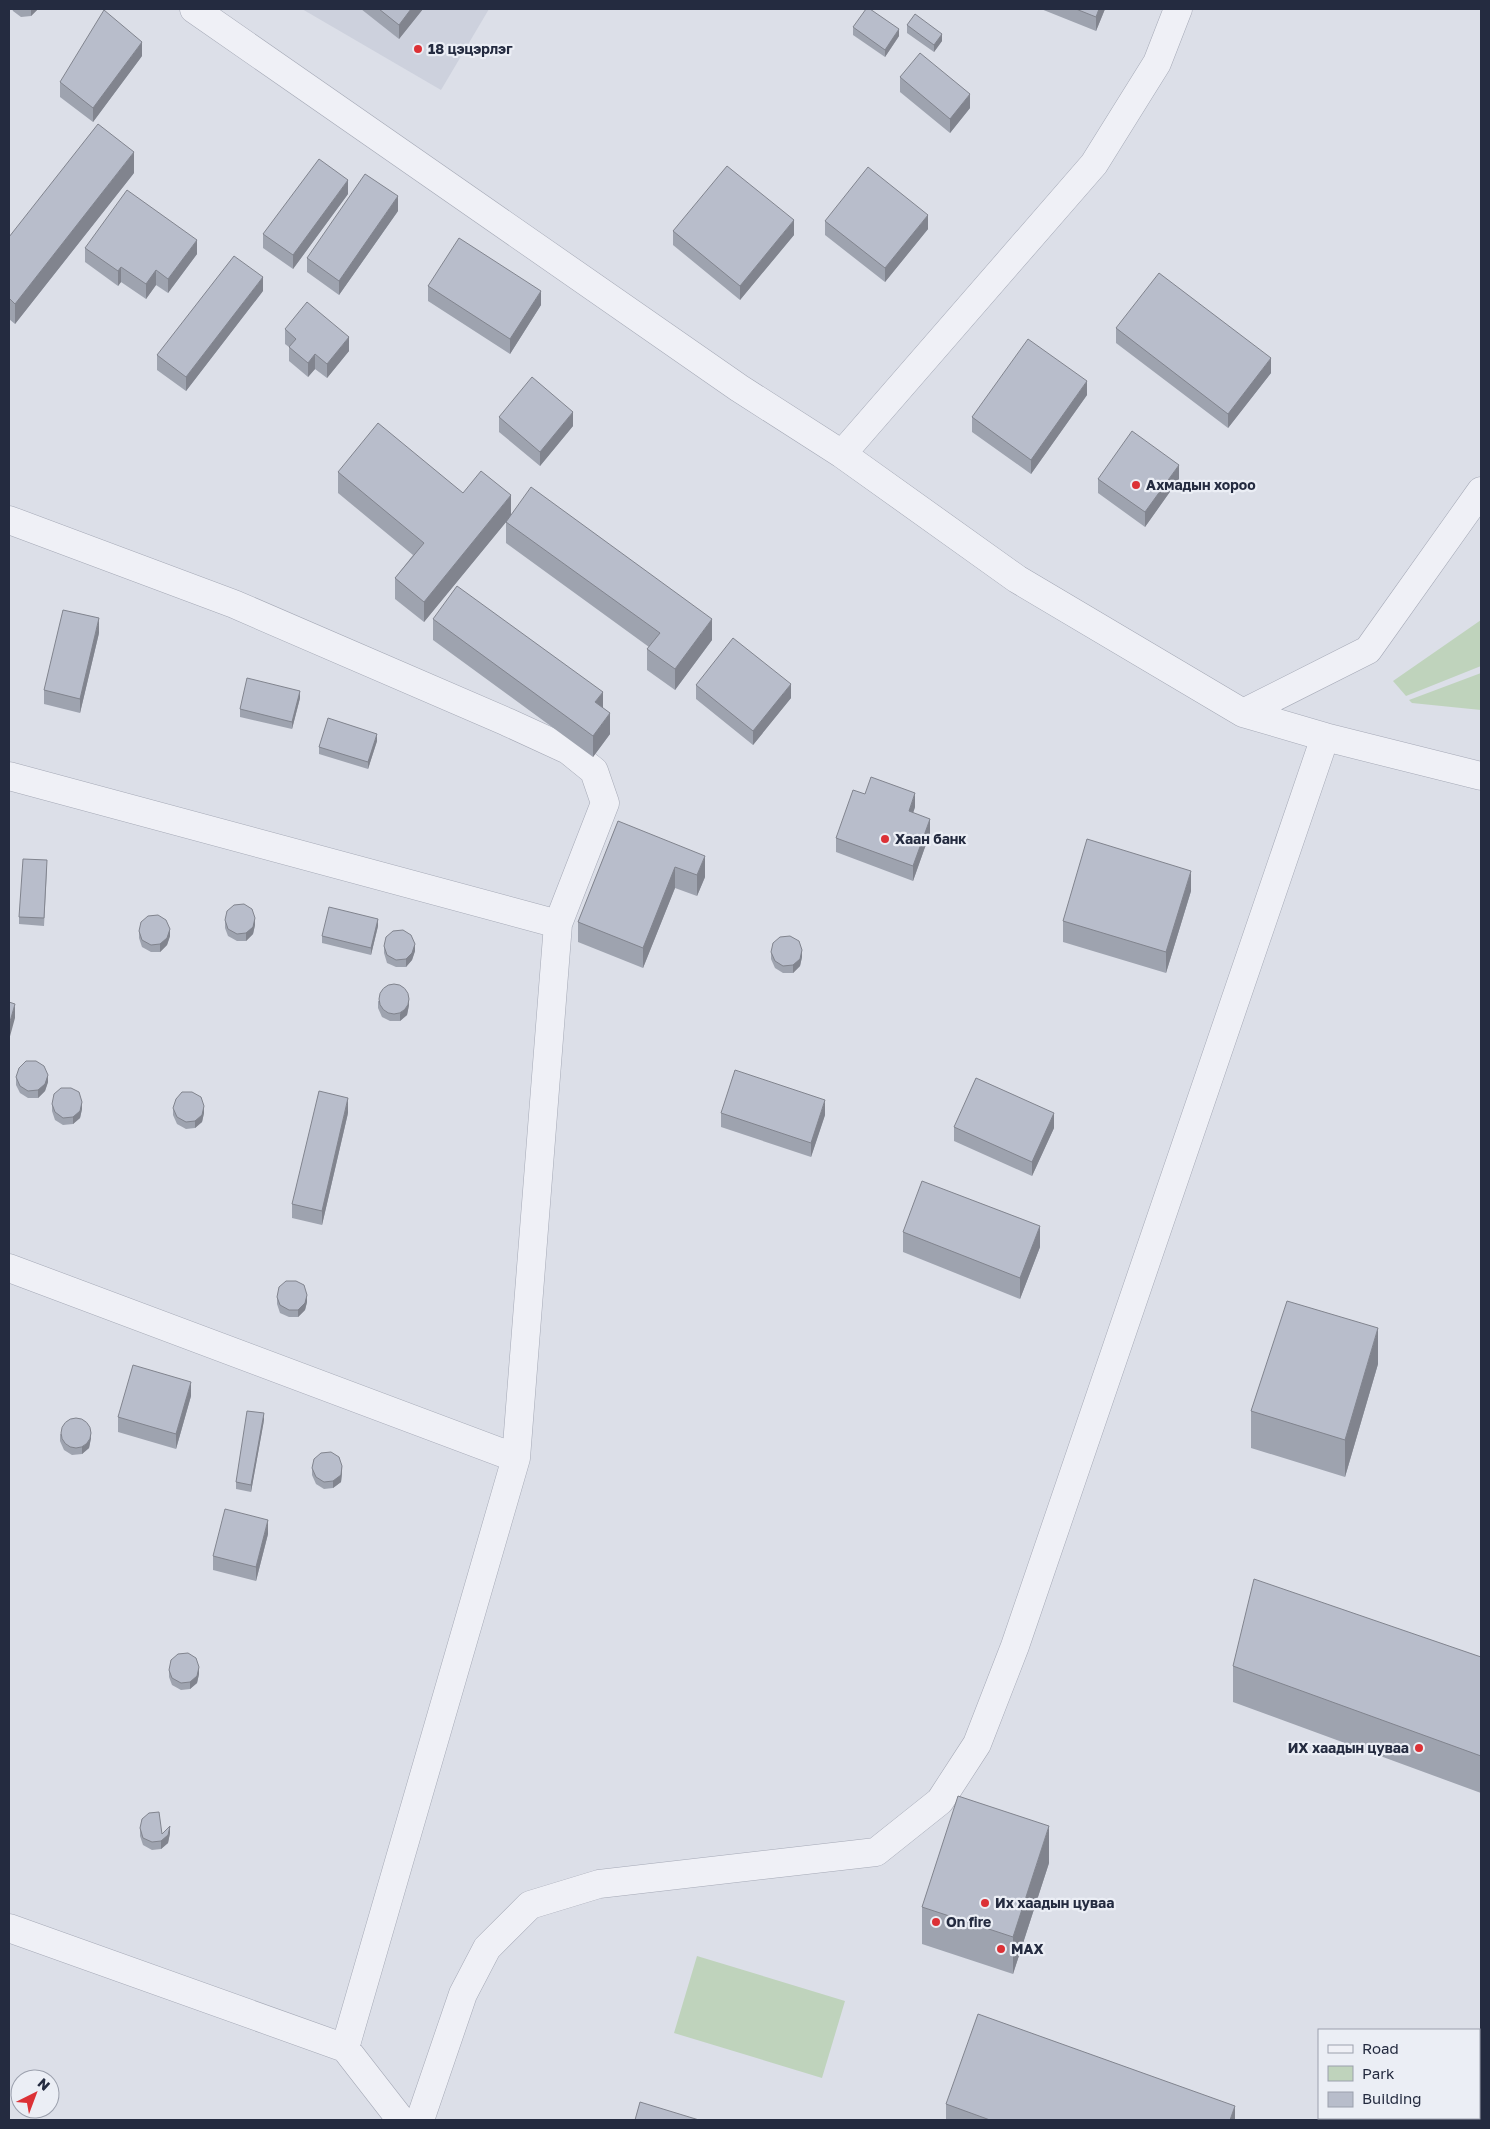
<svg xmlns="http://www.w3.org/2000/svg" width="1490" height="2129" font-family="'Golos Text',sans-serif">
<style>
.built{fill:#cdd1dd}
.green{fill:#bfd3bc}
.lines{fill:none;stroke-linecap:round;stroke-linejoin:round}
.minor-casing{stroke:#a5a9b6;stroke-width:29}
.minor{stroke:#eff0f6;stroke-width:28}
.wall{fill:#9ea3af}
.shaded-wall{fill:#81848e}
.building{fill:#b8bdcb;stroke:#81848e}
.poi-dot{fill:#dc3136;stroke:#ebeef5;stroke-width:2}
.labels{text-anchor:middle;stroke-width:4.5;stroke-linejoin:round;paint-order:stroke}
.poi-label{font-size:14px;font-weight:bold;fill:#242b40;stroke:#ebeef5;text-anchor:start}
</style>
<rect width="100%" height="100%" fill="#dcdfe8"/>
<!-- built -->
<path class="built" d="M 302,9 L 489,9 L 441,90 Z"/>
<!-- green -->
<path class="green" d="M 1481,620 L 1481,666 L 1406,696 L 1393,681 Z
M 1481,673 L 1481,710 L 1412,703 L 1409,700 Z
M 697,1956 L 845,2001 L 822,2078 L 674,2033 Z"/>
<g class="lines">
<defs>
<path id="minor" d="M 194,9 L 739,388 L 842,454 L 1017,579 L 1243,713 L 1325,737 L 1481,776
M 842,454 L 1094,164 L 1157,63 L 1178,9
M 9,520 L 234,604 L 507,722 L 568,750 L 594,771 L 605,803 L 558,924 L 516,1458 L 345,2048
M 1243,713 L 1368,650 L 1481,491
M 9,776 L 558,924
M 9,1268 L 516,1458
M 9,1928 L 345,2048 L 401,2120
M 420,2120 L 463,1994 L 487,1948 L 530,1905 L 599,1884 L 876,1852 L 940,1801 L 977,1744 L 1015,1646 L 1325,737"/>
</defs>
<!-- minor casing -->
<use href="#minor" class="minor-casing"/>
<!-- minor -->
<use href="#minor" class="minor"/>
</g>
<!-- wall -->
<path class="wall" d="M 12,9 L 38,9 L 31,16 L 21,17 L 13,11 Z
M 361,9 L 423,9 L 399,39 Z
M 1041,9 L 1105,9 L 1096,31 Z
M 907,25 L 942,41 L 934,52 L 907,33 Z
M 853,27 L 899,36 L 885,57 L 853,35 Z
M 142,56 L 93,122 L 60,97 L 60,82 Z
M 900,77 L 970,108 L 950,133 L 900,92 Z
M 134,173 L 15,324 L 9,319 L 9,237 Z
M 348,194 L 293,269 L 263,248 L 263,234 Z
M 398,211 L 339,295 L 307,272 L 307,258 Z
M 825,221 L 928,229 L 885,282 L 825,235 Z
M 673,231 L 794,235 L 740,300 L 673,245 Z
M 85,248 L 197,254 L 168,293 L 156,285 L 146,299 L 121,282 L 118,286 L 85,262 Z
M 428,286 L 541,305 L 510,354 L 428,301 Z
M 263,291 L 186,391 L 157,370 L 157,355 Z
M 1116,328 L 1271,373 L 1228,428 L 1116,343 Z
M 285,329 L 349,351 L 327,378 L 315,369 L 308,377 L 289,361 L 289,347 L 285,344 Z
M 1087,395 L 1031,474 L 972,432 L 972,417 Z
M 499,417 L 573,426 L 540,466 L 499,432 Z
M 338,472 L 463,493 L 511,515 L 712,640 L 675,690 L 647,670 L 647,649 L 649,647 L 506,543 L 506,522 L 424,622 L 395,599 L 395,578 L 413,555 L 338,493 Z
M 1098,479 L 1179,479 L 1145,527 L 1098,493 Z
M 433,619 L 610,734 L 593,757 L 433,640 Z
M 99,633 L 80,713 L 44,704 L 44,690 Z
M 696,685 L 791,698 L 753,745 L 696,699 Z
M 300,698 L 292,729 L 240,717 L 240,709 Z
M 377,741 L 368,769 L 319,754 L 319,747 Z
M 865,794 L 915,807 L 913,813 L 930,833 L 913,881 L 836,852 L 836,838 Z
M 618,821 L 705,877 L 697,896 L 675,888 L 643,968 L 578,942 L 578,922 Z
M 47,868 L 44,926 L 19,924 L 19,917 Z
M 1191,891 L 1166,973 L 1063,942 L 1063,921 Z
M 225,920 L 255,925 L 253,934 L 246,941 L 237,941 L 228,936 L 225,928 Z
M 378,926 L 371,955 L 322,943 L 322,936 Z
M 139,931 L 170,936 L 167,945 L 160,952 L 151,952 L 142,947 L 139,938 Z
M 384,946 L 415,951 L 412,960 L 406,967 L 396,967 L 387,963 L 384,953 Z
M 771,952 L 802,957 L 800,966 L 793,973 L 783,973 L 775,968 L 771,959 Z
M 378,1001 L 409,1005 L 407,1015 L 400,1021 L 390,1021 L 382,1017 L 378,1008 Z
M 16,1077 L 48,1082 L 45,1091 L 38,1098 L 28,1098 L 20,1093 L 16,1085 Z
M 52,1104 L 82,1109 L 80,1118 L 73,1124 L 63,1125 L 55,1120 L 52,1111 Z
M 173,1108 L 204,1113 L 202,1122 L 195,1128 L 186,1129 L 177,1124 L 173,1115 Z
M 348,1113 L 322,1225 L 292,1218 L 292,1204 Z
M 721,1113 L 825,1115 L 811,1157 L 721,1127 Z
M 954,1127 L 1054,1128 L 1032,1176 L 954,1141 Z
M 903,1232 L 1040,1247 L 1020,1299 L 903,1252 Z
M 277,1297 L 307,1302 L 305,1310 L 298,1317 L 289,1317 L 280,1313 L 277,1304 Z
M 1378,1364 L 1345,1477 L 1251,1448 L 1251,1411 Z
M 191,1396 L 176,1449 L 118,1432 L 118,1417 Z
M 264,1420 L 251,1492 L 236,1489 L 236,1482 Z
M 60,1434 L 91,1438 L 89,1448 L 82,1454 L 72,1455 L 64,1450 L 60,1441 Z
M 312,1468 L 342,1473 L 341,1482 L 333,1488 L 324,1489 L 316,1484 L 312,1475 Z
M 268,1534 L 256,1581 L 213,1570 L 213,1556 Z
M 1481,1657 L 1481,1793 L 1233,1702 L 1233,1666 Z
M 169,1670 L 199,1674 L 197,1683 L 190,1689 L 181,1690 L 172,1685 L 169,1677 Z
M 140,1828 L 162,1834 L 170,1833 L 168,1843 L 161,1849 L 152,1850 L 143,1845 L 140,1836 Z
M 1049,1863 L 1013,1974 L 922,1944 L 922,1907 Z
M 946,2104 L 1235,2120 L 946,2120 Z"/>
<!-- shaded-wall -->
<path class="shaded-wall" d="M 31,9 L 38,9 L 31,16 Z
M 411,9 L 423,9 L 399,39 L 399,25 Z
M 1099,9 L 1105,9 L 1096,31 L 1096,17 Z
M 899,29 L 899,36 L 885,57 L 885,50 Z
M 942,34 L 942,41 L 934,52 L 934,45 Z
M 142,42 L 142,56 L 93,122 L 93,108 Z
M 970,94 L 970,108 L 950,133 L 950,119 Z
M 134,152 L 134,173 L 15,324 L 15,304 Z
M 348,180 L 348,194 L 293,269 L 293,255 Z
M 398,196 L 398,211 L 339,295 L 339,281 Z
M 928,215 L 928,229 L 885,282 L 885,268 Z
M 794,220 L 794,235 L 740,300 L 740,286 Z
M 197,240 L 197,254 L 168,293 L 168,279 Z
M 121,267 L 121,282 L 118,286 L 118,271 Z
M 156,270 L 156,285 L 146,299 L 146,284 Z
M 263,277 L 263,291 L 186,391 L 186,377 Z
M 541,291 L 541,305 L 510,354 L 510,339 Z
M 349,337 L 349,351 L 327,378 L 327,364 Z
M 315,354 L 315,369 L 308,377 L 308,363 Z
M 1271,358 L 1271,373 L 1228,428 L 1228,414 Z
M 1087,381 L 1087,395 L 1031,474 L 1031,460 Z
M 573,412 L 573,426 L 540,466 L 540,452 Z
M 1179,465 L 1179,479 L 1145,527 L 1145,512 Z
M 511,495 L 511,516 L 424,622 L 424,602 Z
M 99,618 L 99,633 L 80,713 L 80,699 Z
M 712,619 L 712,640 L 675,690 L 675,669 Z
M 791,684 L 791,698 L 753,745 L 753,731 Z
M 300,691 L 300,698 L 292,729 L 292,722 Z
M 603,692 L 603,713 L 595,702 Z
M 610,713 L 610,734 L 593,757 L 593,736 Z
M 377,734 L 377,741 L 368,769 L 368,762 Z
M 915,793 L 915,807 L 909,825 L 909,811 Z
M 930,819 L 930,833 L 913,881 L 913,866 Z
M 705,856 L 705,877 L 697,896 L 697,875 Z
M 675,867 L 675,888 L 643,968 L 643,948 Z
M 1191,871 L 1191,891 L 1166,973 L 1166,952 Z
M 255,918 L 255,925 L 253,934 L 246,941 L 246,933 Z
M 378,919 L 378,926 L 371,955 L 371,948 Z
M 170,929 L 170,936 L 167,945 L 160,952 L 160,944 Z
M 415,944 L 415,951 L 412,960 L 406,967 L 406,959 Z
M 802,950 L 802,957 L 800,966 L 793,973 L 793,965 Z
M 409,998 L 409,1005 L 407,1015 L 400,1021 L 400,1014 Z
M 15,1004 L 15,1018 L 9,1040 L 9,1025 Z
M 48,1075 L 48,1082 L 45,1091 L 38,1098 L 38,1090 Z
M 348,1098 L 348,1113 L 322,1225 L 322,1211 Z
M 825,1100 L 825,1115 L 811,1157 L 811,1143 Z
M 82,1102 L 82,1109 L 80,1118 L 73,1124 L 73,1117 Z
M 204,1106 L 204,1113 L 202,1122 L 195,1128 L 195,1121 Z
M 1054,1113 L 1054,1128 L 1032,1176 L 1032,1162 Z
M 1040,1226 L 1040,1247 L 1020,1299 L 1020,1278 Z
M 307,1295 L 307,1302 L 305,1310 L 298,1317 L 298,1310 Z
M 1378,1328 L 1378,1364 L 1345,1477 L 1345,1440 Z
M 191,1382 L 191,1396 L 176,1449 L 176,1434 Z
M 264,1413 L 264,1420 L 251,1492 L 251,1485 Z
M 91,1431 L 91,1438 L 89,1448 L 82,1454 L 82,1447 Z
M 342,1466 L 342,1473 L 341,1482 L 333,1488 L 333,1481 Z
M 268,1520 L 268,1534 L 256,1581 L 256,1567 Z
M 199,1667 L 199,1674 L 197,1683 L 190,1689 L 190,1682 Z
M 170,1826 L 170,1833 L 168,1843 L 161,1849 L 161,1841 Z
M 1049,1826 L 1049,1863 L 1013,1974 L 1013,1937 Z
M 1235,2106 L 1235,2120 L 1230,2120 Z"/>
<!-- building -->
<path class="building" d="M 379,9 L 411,9 L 399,25 Z
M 866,9 L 870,9 L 899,29 L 885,50 L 853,27 Z
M 1076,9 L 1099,9 L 1096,17 Z
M 104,10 L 142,42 L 93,108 L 60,82 Z
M 915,14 L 942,34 L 934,45 L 907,25 Z
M 920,53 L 970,94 L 950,119 L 900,77 Z
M 98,124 L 134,152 L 15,304 L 9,298 L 9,237 Z
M 319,159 L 348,180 L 293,255 L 263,234 Z
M 727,166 L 794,220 L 740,286 L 673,231 Z
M 868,167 L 928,215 L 885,268 L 825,221 Z
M 365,174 L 398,196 L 339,281 L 307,258 Z
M 127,190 L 197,240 L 168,279 L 156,270 L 146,284 L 121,267 L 118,271 L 85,248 Z
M 459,238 L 541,291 L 510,339 L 428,286 Z
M 234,256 L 263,277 L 186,377 L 157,355 Z
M 1159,273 L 1271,358 L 1228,414 L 1116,328 Z
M 307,302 L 349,337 L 327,364 L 315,354 L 308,363 L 289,347 L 296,339 L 285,329 Z
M 1028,339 L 1087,381 L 1031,460 L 972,417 Z
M 532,377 L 573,412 L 540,452 L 499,417 Z
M 378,423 L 463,493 L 481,471 L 511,495 L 424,602 L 395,578 L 424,543 L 338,472 Z
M 1132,431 L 1179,465 L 1145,512 L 1098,479 Z
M 531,487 L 712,619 L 675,669 L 647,649 L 660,633 L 506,522 Z
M 457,586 L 603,692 L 595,702 L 610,713 L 593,736 L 433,619 Z
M 63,610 L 99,618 L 80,699 L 44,690 Z
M 733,638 L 791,684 L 753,731 L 696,685 Z
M 247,678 L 300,691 L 292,722 L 240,709 Z
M 328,718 L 377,734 L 368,762 L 319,747 Z
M 871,777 L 915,793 L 909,811 L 930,819 L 913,866 L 836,838 L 853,790 L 865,794 Z
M 618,821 L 705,856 L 697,875 L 675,867 L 643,948 L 578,922 Z
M 1087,839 L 1191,871 L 1166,952 L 1063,921 Z
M 23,859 L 47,860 L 44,918 L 19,917 Z
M 244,904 L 252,909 L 255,918 L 253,927 L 246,933 L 237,934 L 228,929 L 225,920 L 227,911 L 234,905 Z
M 329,907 L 378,919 L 371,948 L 322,936 Z
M 158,915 L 166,920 L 170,929 L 167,938 L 160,944 L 151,945 L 142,940 L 139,931 L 141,922 L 148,916 Z
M 403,930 L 411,935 L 415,944 L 412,953 L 406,959 L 396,960 L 387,955 L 384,946 L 386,937 L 393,931 Z
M 790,936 L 799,941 L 802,950 L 800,959 L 793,965 L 783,966 L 775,961 L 771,952 L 773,943 L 780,937 Z
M379 999a15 15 0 1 1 30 0a15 15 0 1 1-30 0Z
M 9,1002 L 15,1004 L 9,1025 Z
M 26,1061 L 36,1061 L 44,1066 L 48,1075 L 45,1084 L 38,1090 L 28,1091 L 20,1086 L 16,1077 L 19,1068 Z
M 735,1070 L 825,1100 L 811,1143 L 721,1113 Z
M 976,1078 L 1054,1113 L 1032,1162 L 954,1127 Z
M 61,1088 L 71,1088 L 79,1092 L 82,1102 L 80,1111 L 73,1117 L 63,1118 L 55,1112 L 52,1104 L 54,1094 Z
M 319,1091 L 348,1098 L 322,1211 L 292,1204 Z
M 182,1092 L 192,1092 L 201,1097 L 204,1106 L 202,1115 L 195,1121 L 186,1122 L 177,1117 L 173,1108 L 176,1099 Z
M 922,1181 L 1040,1226 L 1020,1278 L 903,1232 Z
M 286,1281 L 296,1281 L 304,1285 L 307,1295 L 305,1303 L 298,1310 L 289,1310 L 280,1305 L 277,1297 L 279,1287 Z
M 1287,1301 L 1378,1328 L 1345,1440 L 1251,1411 Z
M 133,1365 L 191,1382 L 176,1434 L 118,1417 Z
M 247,1411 L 264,1413 L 251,1485 L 236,1482 Z
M61 1433a15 15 0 1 1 30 0a15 15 0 1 1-30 0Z
M 331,1452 L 339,1457 L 342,1466 L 341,1475 L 333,1481 L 324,1482 L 316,1477 L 312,1468 L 314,1459 L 321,1453 Z
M 225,1509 L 268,1520 L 256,1567 L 213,1556 Z
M 1254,1579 L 1481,1657 L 1481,1756 L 1233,1666 Z
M 188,1653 L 196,1658 L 199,1667 L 197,1676 L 190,1682 L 181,1683 L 172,1678 L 169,1670 L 171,1660 L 178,1654 Z
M 958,1796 L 1049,1826 L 1013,1937 L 922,1907 Z
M 159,1812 L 162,1834 L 170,1826 L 168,1835 L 161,1841 L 152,1842 L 143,1838 L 140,1828 L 142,1819 L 149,1813 Z
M 978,2014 L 1235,2106 L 1230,2120 L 990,2120 L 946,2104 Z
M 640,2102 L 699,2120 L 635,2120 Z"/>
<!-- markers -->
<g class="poi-dot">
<circle cx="418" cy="49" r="5"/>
<circle cx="1136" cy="485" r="5"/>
<circle cx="885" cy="839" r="5"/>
<circle cx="1419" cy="1748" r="5"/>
<circle cx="985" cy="1903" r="5"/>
<circle cx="936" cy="1922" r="5"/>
<circle cx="1001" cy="1949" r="5"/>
</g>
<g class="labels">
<!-- poi labels -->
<g class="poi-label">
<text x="428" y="54">18 цэцэрлэг</text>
<text x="1146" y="490">Ахмадын хороо</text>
<text x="895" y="844">Хаан банк</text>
<text x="1409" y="1753" text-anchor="end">ИХ хаадын цуваа</text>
<text x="995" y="1908">Их хаадын цуваа</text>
<text x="946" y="1927">On fire</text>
<text x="1011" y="1954">МАХ</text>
</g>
</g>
<!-- border -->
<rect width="1490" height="2129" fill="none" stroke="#242b40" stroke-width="20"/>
<!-- legend -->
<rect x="1318" y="2029" width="162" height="90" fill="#ebeef5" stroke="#9ba0ad"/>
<rect x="1328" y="2045" width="25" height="8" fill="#eff0f6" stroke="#9ba0ad"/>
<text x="1362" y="2054" font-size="15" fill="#242b40">Road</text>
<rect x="1328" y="2066" width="25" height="15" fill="#bfd3bc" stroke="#9ba0ad"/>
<text x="1362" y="2079" font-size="15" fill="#242b40">Park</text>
<rect x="1328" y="2092" width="25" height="15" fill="#b8bdcb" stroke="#9ba0ad"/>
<text x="1362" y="2104" font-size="15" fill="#242b40">Building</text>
<!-- north arrow -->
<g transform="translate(35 2094) rotate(42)"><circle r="24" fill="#ebeef5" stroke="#9ba0ad"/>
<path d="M0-4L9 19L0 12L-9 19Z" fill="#dc3136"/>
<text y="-8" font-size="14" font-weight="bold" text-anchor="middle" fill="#242b40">N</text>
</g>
</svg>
